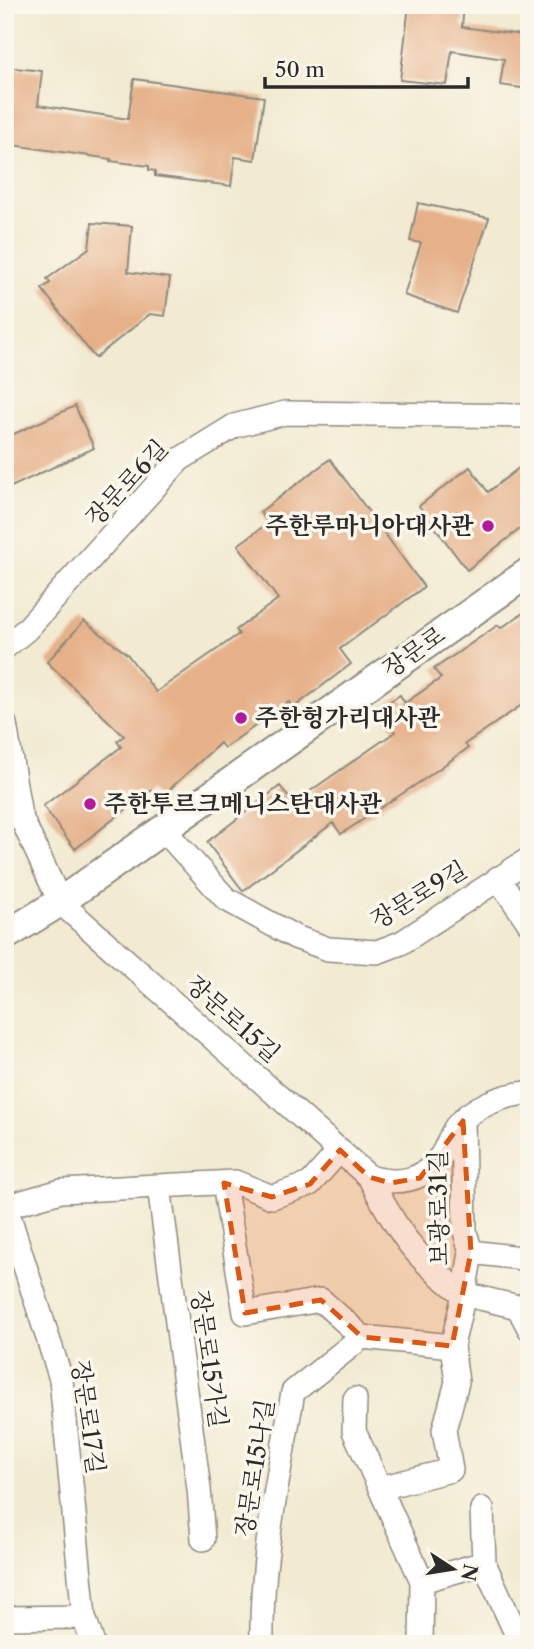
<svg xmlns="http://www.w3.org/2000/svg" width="534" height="1649" font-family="'Libre Caslon Text','Noto Serif KR',serif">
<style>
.building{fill:#e6b189}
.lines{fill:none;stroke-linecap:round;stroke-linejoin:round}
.minor-casing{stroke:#8e8a7e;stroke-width:26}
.tertiary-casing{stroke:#8e8a7e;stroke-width:32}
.minor{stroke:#fff;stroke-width:23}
.tertiary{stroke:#fff;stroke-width:28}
.marked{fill:#df570e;fill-opacity:0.2;stroke:#df570e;stroke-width:5;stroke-dasharray:14 9;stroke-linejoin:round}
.poi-dot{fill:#b5179e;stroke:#fbf7ec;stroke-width:2.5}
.labels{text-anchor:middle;stroke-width:7;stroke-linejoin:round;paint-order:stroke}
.street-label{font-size:24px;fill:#2b2b2b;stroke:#fbf7ec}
.poi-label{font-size:24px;font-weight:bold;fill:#2b2b2b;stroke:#fbf7ec;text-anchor:start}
</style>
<rect width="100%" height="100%" fill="#fbf7ec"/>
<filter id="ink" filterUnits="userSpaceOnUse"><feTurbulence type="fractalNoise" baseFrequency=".0143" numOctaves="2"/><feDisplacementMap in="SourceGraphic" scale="14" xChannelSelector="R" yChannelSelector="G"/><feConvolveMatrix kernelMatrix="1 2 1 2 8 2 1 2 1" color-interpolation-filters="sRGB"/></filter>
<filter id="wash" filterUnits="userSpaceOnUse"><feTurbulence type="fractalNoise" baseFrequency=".00686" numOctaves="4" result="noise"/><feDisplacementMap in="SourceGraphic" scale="28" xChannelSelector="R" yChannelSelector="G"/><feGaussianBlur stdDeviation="1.57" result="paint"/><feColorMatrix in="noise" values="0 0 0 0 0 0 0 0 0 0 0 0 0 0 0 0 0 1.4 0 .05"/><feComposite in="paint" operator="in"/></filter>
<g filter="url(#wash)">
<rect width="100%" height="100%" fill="#f2ead1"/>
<g id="blocks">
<!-- building -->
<path class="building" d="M 409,5 L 464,5 L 462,27 L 529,36 L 529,89 L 500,85 L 504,59 L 452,51 L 447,85 L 400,80 Z
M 5,67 L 42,71 L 38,105 L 128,119 L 134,79 L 264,97 L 255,160 L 235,157 L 231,186 L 155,176 L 155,171 L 149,170 L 149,166 L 110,161 L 111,159 L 12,145 L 13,136 L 5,136 Z
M 418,203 L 489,218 L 457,313 L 404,295 L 421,243 L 410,241 Z
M 92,223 L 132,226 L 128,272 L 170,278 L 165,316 L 150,314 L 95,358 L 42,289 L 50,283 L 47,279 L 89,248 Z
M 75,406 L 94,448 L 5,490 L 5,438 Z
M 330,459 L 424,587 L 340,649 L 351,664 L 293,708 L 289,702 L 224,748 L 220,743 L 158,800 L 151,790 L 75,849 L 43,806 L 121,747 L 117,741 L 124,736 L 47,662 L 84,621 L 127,654 L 156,692 L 239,634 L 236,630 L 278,599 L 238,545 L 268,523 L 260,512 Z
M 529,460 L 529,522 L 467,570 L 419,506 L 470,467 L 488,492 Z
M 529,609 L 529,700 L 465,744 L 468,748 L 426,778 L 341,834 L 333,823 L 243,891 L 207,842 L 280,786 L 293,803 L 395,732 L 379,709 L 400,695 L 405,703 L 441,678 L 434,669 L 498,625 L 501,628 Z"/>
</g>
</g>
<g filter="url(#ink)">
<use href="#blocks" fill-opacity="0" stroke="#8e8a7e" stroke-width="2"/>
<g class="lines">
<defs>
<path id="minor" d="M 5,647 L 26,630 L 179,460 L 234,426 L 285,413 L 529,416
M 5,724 L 20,815 L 60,902 L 369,1177 C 397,1230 414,1259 464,1294 L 452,1346 L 362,1337 L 293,1392 C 279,1475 260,1559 262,1644
M 163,829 L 226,899 L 295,937 L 328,949 L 377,952 L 401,943 L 529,859
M 498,878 L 529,923
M 463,1121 L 465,1232 L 471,1252 L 464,1294 L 518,1307 L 529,1303
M 369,1177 C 398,1185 423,1182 441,1156 C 447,1147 450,1136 456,1127 C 471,1107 505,1094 529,1093
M 224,1183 L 245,1313 L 321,1300 L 362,1337
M 159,1186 L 199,1489 L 203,1539
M 5,1204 L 61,1379 L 84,1617 L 93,1644
M 8,1206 L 61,1191 L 235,1182 L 272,1197 L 310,1184 L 340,1150
M 471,1252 L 529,1259
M 518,1307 L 529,1328
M 355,1399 L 354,1431 L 422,1581 L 421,1644
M 380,1488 L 451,1470 L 444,1430 L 457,1382 L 452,1346
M 482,1509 L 484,1563 L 521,1644
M 422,1581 L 484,1563
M 5,1618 L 84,1617"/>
<path id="tertiary" d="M 5,936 L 60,902 L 529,572"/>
</defs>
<!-- minor casing -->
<use href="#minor" class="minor-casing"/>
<!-- tertiary casing -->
<use href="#tertiary" class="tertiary-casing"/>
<!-- minor -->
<use href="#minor" class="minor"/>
<!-- tertiary -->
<use href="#tertiary" class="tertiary"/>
</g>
</g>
<!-- marked area -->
<path class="marked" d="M 463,1121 L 471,1252 L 452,1346 L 362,1337 L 321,1300 L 245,1313 L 224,1183 L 272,1197 L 310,1184 L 340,1150 L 369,1177 L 390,1183 L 420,1178 Z"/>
<!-- markers -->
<g class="poi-dot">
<circle cx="488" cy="526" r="7"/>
<circle cx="241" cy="718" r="7"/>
<circle cx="90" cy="804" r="7"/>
</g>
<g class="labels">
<!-- street labels -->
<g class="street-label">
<text transform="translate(127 483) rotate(-47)" y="8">장문로6길</text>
<text transform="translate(414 652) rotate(-35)" y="8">장문로</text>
<text transform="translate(419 895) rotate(-31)" y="8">장문로9길</text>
<text transform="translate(233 1019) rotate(42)" y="8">장문로15길</text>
<text transform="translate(439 1208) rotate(-91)" y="8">보광로31길</text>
<text transform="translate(209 1359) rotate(82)" y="8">장문로15가길</text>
<text transform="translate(88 1417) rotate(82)" y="8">장문로17길</text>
<text transform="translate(255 1468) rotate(-81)" y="8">장문로15나길</text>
</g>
<!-- poi labels -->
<g class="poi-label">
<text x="474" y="534" text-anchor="end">주한루마니아대사관</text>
<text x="255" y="726">주한헝가리대사관</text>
<text x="104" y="812">주한투르크메니스탄대사관</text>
</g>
</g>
<!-- margin -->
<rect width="534" height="1649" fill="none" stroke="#fbf7ec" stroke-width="28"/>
<!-- north arrow -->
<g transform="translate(453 1569) rotate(102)" stroke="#fbf7ec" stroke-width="5" paint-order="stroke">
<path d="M0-5L12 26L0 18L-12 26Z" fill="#2b2b2b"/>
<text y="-10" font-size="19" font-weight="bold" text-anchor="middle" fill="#2b2b2b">N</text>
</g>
<!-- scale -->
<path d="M265 77v10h203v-10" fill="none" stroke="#2b2b2b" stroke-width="3.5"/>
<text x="275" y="77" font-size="21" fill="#2b2b2b" stroke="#fbf7ec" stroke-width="5" paint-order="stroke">50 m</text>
</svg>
